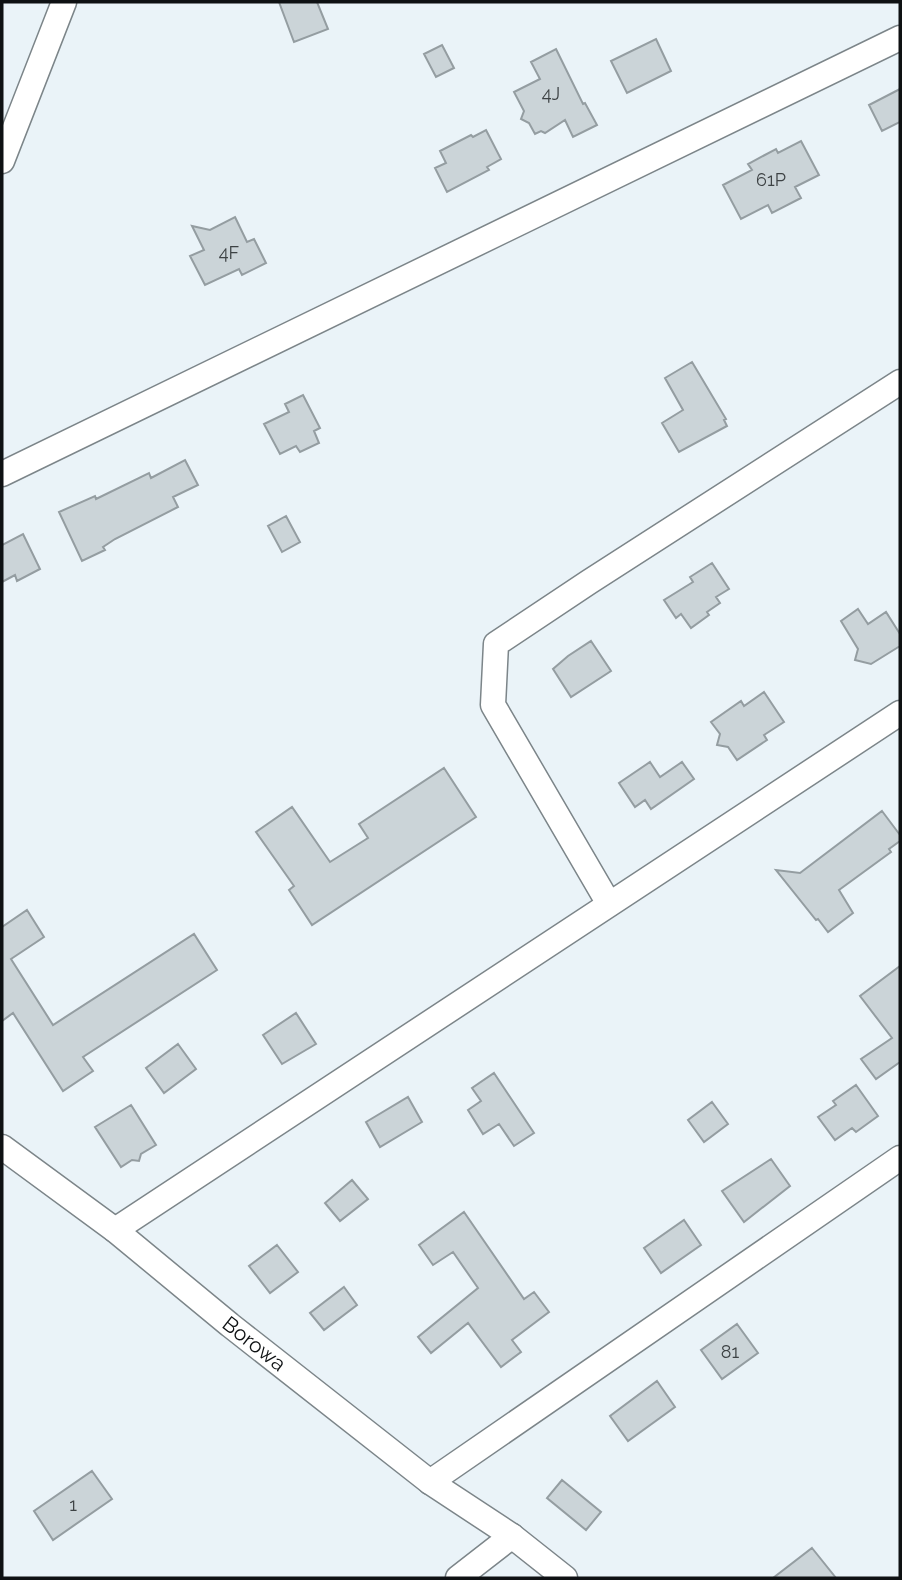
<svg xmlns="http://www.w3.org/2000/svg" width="902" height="1580" font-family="Raleway,sans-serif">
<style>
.building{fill:#cbd4d8;stroke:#949da1;stroke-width:2}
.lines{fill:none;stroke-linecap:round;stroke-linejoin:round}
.minor-casing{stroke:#7c8589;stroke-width:27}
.minor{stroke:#fff;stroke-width:24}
.labels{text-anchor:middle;stroke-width:7;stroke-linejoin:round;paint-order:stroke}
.number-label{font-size:18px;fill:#3d4244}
.street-label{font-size:21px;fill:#0e1113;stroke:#fff}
</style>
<rect width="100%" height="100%" fill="#eaf3f8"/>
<!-- building -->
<path class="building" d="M 279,2 L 317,2 L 328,29 L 294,42 Z
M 656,39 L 671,71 L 627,93 L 611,61 Z
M 442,45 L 454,68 L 436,77 L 424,54 Z
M 556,49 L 583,104 L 585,103 L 597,125 L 573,137 L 565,120 L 545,133 L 541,131 L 535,134 L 529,123 L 521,119 L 524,111 L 514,92 L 540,79 L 531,62 Z
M 900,89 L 900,122 L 882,131 L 869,105 Z
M 486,130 L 501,159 L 487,167 L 489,170 L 447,192 L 435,168 L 446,163 L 440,151 L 471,135 L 473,137 Z
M 801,141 L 819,175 L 795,187 L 801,198 L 772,213 L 768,205 L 741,219 L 723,185 L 752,170 L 748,164 L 776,149 L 778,153 Z
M 235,217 L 247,242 L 254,239 L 266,263 L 242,275 L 239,269 L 205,285 L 190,256 L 204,250 L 192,226 L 210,230 Z
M 692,362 L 726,419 L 724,420 L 727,426 L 679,452 L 662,423 L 683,410 L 665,378 Z
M 303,395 L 320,428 L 314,431 L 319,443 L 300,452 L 296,446 L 280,454 L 264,424 L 289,412 L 285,404 Z
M 185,460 L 198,485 L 173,497 L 178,507 L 115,539 L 103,547 L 105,550 L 82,561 L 59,512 L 95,496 L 96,499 L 149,473 L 151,478 Z
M 286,516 L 300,542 L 282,552 L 268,526 Z
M 23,534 L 40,569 L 17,581 L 15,575 L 2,582 L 2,545 Z
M 712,563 L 729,589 L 716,597 L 720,603 L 707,612 L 709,615 L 691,628 L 681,614 L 676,618 L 664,600 L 693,582 L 690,577 Z
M 858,609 L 868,624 L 886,612 L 900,634 L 900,646 L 871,664 L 855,660 L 858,649 L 841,621 Z
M 591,641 L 611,671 L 571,697 L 553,669 L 568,656 Z
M 764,692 L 784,722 L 764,735 L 767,740 L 737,760 L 728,747 L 717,745 L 720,734 L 711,722 L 741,701 L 744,706 Z
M 650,762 L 660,777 L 682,762 L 694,779 L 651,809 L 645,800 L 635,807 L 619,783 Z
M 444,768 L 476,817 L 312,925 L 289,890 L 294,886 L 256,832 L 292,807 L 330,862 L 368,838 L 359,824 Z
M 882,811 L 900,835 L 900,841 L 889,849 L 891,852 L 839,890 L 853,913 L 828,932 L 818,919 L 816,920 L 776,870 L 800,873 Z
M 27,910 L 44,937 L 11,959 L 53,1025 L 194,934 L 217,970 L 83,1057 L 93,1071 L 63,1091 L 13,1013 L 2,1021 L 2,927 Z
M 900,966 L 900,1062 L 876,1079 L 861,1059 L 892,1038 L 860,996 Z
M 296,1013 L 316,1044 L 282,1064 L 263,1035 Z
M 178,1044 L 196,1069 L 164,1093 L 146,1068 Z
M 494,1073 L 534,1133 L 514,1146 L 499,1124 L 483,1134 L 468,1110 L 481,1101 L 472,1088 Z
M 856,1085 L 878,1116 L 856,1132 L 852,1128 L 835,1140 L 818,1117 L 836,1105 L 833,1101 Z
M 408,1097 L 422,1122 L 380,1147 L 366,1122 Z
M 712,1102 L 728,1124 L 704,1142 L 688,1120 Z
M 131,1105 L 156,1145 L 141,1154 L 139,1161 L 132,1160 L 121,1167 L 95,1127 Z
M 771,1159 L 790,1186 L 744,1222 L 722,1191 Z
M 352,1180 L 368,1199 L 340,1221 L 325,1203 Z
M 464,1212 L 524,1299 L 534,1292 L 549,1312 L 512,1340 L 521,1352 L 501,1367 L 468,1323 L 431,1353 L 418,1337 L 478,1288 L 453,1252 L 433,1265 L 419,1245 Z
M 684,1220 L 701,1245 L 661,1273 L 644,1248 Z
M 277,1245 L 298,1272 L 270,1293 L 249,1266 Z
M 344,1287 L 357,1305 L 324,1330 L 310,1313 Z
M 737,1324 L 758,1353 L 722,1379 L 701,1350 Z
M 657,1381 L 675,1407 L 628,1441 L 610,1416 Z
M 92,1471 L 112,1499 L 53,1540 L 34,1511 Z
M 562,1480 L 601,1512 L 586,1530 L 547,1498 Z
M 812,1548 L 836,1578 L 773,1578 Z"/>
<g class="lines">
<defs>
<g id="minor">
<path d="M 2,161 L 64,2"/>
<path d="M 2,474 L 900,38"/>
<path d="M 609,904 L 493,705 L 496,644 L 589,582 L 900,382"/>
<path id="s1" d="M 2,1147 L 115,1230 L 230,1325 L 430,1482 L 512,1536 L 565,1578"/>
<path d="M 115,1230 L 900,713"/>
<path d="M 430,1482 L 900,1158"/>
<path d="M 458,1578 L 512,1536"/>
</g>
</defs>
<!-- minor casing -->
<use href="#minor" class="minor-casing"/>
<!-- minor -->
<use href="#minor" class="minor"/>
</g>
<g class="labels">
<!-- number labels -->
<g class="number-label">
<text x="551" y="100">4J</text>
<text x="771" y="186">61P</text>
<text x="229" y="259">4F</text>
<text x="730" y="1358">81</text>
<text x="73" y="1511">1</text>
</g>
<!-- street labels -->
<g class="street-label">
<text dy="7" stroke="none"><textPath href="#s1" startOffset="320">Borowa</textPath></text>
</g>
</g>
<!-- border -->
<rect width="902" height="1580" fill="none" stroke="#0e1113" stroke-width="7"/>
</svg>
